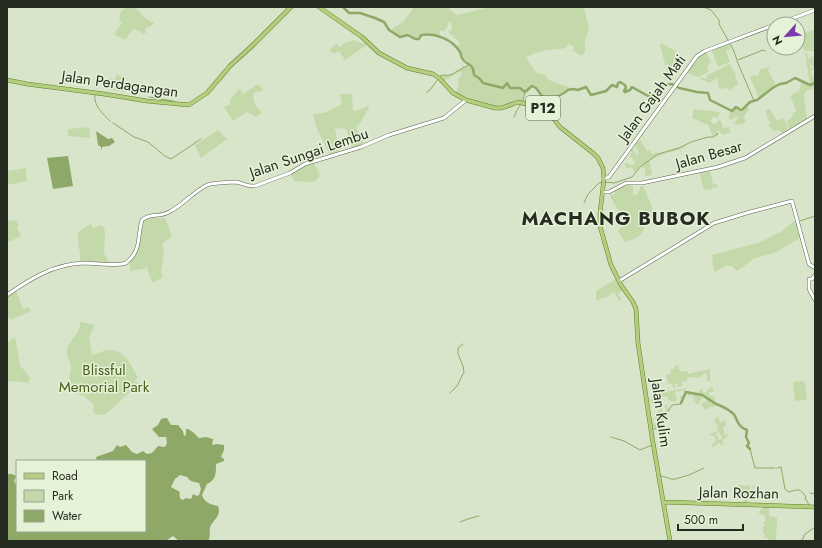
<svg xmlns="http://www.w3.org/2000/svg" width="822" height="548" font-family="Jost,sans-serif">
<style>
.green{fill:#c4d9a9}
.water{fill:#8ea967;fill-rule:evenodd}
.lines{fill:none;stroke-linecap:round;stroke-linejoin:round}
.stream{stroke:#8ea967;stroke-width:1}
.river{stroke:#8ea967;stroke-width:2.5}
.secondary-casing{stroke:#59634c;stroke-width:4}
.primary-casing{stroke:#628027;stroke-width:4.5}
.secondary{stroke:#fff;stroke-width:3}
.primary{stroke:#b3ce7f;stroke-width:3.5}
.labels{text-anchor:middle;stroke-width:3;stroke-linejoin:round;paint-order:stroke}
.shield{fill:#e6f2d8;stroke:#606759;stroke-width:1}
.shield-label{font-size:14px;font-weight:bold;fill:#272c22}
.street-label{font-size:15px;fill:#272c22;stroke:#e6f2d8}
.park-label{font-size:15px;fill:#48611b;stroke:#e6f2d8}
.district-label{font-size:19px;font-weight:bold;letter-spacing:1px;fill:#272c22;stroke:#e6f2d8}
</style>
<rect width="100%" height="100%" fill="#d9e5cb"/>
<!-- green -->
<path class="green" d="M 127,7 L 135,7 L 145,18 L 154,23 L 153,25 L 145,29 L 146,33 L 142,34 L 140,31 L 136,30 L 134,28 L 125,40 L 115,35 L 117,29 L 118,29 L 122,23 L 119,20 L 121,11 Z
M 287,7 L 295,7 L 252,50 L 232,67 L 221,82 L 219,80 L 229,65 L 228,64 L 246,48 Z
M 414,7 L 447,7 L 457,15 L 491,7 L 584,7 L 589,29 L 585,40 L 585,52 L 582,56 L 573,51 L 574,47 L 569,44 L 566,48 C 554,50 535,50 526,58 L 534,70 L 537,73 L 545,75 L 549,80 L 573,89 L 568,89 L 552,98 L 542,95 L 535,87 L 531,86 L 525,91 L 520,87 L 511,87 L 508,83 L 506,82 L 503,87 L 500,87 L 482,81 L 480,77 L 474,75 C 475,65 467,63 462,55 C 460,53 459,49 457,46 L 460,43 L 448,32 L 452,29 L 451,22 L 447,22 L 448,26 L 444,31 L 440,30 L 440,35 L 421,33 L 417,38 L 415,38 L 409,33 L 398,36 L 391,30 L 404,21 Z
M 815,30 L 815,51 L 804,51 L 801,33 Z
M 354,40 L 358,42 L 368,44 L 345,60 L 339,51 L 333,54 L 332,52 L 329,51 L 336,43 L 340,47 L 345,43 Z
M 661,43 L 675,51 L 673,79 L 669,79 L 660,45 Z
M 728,43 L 731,48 L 726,51 L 730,62 L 718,67 L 711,49 Z
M 706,51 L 711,62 L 707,66 L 709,72 L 698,77 L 685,72 L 693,60 Z
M 805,53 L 807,53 L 808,59 L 811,58 L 811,55 L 815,59 L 815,69 L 814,70 L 812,65 L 810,66 L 810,68 L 812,68 L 813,70 L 811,71 L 815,82 L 810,84 Z
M 730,64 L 736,75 L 735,76 L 738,84 L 729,91 L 728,88 L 719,89 L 718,78 L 709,83 L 699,78 L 702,77 L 704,79 L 707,78 L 707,75 Z
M 469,65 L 472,66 L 473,75 L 479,79 L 482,84 L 502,89 L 507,84 L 510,88 L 520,89 L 524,93 L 522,102 L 501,107 L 495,106 L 467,99 L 456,94 L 459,82 L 457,79 L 460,78 L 462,71 L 444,81 L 440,76 L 450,75 Z
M 771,67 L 768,70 L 776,85 L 765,92 L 759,98 L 750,77 L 753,75 L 758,76 L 761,69 Z
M 116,74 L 125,78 L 124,92 L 111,90 L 107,87 L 107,78 L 115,79 Z
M 802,81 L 810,85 L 815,83 L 815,92 L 814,89 L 807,90 L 804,95 L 807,120 L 789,131 L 787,121 L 791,118 L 796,110 L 790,96 L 799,91 Z
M 256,85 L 259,85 L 264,90 L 254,93 C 252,101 256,107 262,112 L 256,117 L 247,112 L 233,121 L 224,107 L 230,104 L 230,100 L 240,88 L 243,94 Z
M 340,94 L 352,94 L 353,110 L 356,111 L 368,106 L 369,109 C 364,115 362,122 356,127 L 364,145 L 352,149 L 346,129 L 335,128 L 339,153 L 330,156 C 324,141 315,129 313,114 L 324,113 L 342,104 Z
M 747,107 L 749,109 L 743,118 L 746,120 L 742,125 L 740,124 L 736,125 L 734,123 L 738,117 L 737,116 L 731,120 L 728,116 L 730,115 L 729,110 L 734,111 L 736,108 L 744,110 Z
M 694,109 L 720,112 L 718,118 L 712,117 L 711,121 L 713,124 L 715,124 L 720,119 L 723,128 L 729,127 L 731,132 L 723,135 L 718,130 L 717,132 L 717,134 L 713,137 L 708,125 L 692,118 Z
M 770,109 L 777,121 L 784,118 L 788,131 L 783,134 L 778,130 L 773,131 L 768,125 L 770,124 L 765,111 Z
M 89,127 L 90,138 L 68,136 L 68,129 Z
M 218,130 L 227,139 L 201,158 L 195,145 Z
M 641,133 L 642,133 L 652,154 L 657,152 L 656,155 L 679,148 L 686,145 L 686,146 C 676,153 661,152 651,160 L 649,159 L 652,173 L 651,175 L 647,176 L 645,175 L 645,169 L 641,166 L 645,162 L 639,167 L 635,172 L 631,167 L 627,169 L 624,164 L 626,163 L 631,165 L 636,163 L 630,156 L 632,152 L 630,150 L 631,147 L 637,155 L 639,153 L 634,144 L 636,140 L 638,142 L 640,140 L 638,138 L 639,137 L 647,151 L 650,150 Z
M 314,163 L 320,176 L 314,182 L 294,181 L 290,173 L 300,167 Z
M 26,168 L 27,181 L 7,185 L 7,171 Z
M 710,171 L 713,184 L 717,184 L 717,188 L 714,188 L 713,186 L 712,189 L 704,190 L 704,188 L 708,187 L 703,188 L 700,173 Z
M 632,184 L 630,187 L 633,186 L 633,194 L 637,195 L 641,186 L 643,186 L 651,204 L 654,219 L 645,224 C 642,238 637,238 625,242 L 618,231 L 623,225 L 620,222 L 622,216 L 611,198 L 610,194 L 611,193 L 612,195 L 615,194 L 614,190 L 623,185 Z
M 148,218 L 165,218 L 172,236 L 162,244 L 164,253 L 161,273 L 163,277 L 152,283 L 147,268 L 130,271 L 130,261 L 138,251 L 143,221 Z
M 16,220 L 19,226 L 17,228 L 21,236 L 7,243 L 7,221 Z
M 794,221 L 796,221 L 800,238 L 774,253 L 755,258 L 737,271 L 731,266 L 726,266 L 715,272 L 713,267 L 712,255 L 758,243 L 781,232 Z
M 91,224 L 93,228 L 101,225 L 104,228 L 105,232 L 104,253 L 109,263 L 80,263 C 81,252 77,242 78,232 Z
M 616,279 L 627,294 L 625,295 L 622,291 L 618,294 L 621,299 L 619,301 L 614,292 L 608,296 L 596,301 L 596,291 Z
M 16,290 L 23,309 L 29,307 L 31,311 L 10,320 L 7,314 L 7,296 Z
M 80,322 L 95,325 L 89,337 L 92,355 C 98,353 105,350 111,350 C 126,351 131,366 138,377 L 135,380 L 139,384 L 106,414 L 96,415 L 93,411 L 94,405 L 84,396 L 67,390 C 68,383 70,375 71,368 C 72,363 66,357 67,350 C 69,339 81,334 80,322 Z
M 15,337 L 20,365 L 30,378 L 28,383 L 15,381 L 7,382 L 7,343 Z
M 678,365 L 680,371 L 687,371 L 688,374 L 710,369 L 710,381 L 707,381 L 707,374 L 705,373 L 699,378 L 694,377 L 687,378 L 687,381 L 682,382 L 682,386 L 678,387 L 677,384 L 674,384 L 676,388 L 674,388 L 671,383 L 668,384 L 666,375 L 671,373 L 671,369 L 675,369 L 674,366 Z
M 804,381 L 804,383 L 805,383 L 807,400 L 795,401 L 793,382 Z
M 710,387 L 713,387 L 713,392 L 709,392 L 709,395 L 714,397 L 716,403 L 714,408 L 712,406 L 705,410 L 701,404 L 701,402 L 703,403 L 706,401 L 706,397 L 702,395 L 702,397 L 698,405 L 695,403 L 696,401 L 692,401 L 694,400 L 692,394 L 689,397 L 687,394 L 685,394 L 685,397 L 682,402 L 682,398 L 680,399 L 680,396 L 683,396 L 684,390 L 675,392 L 676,397 L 677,397 L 676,402 L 668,400 L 668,397 L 657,397 L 658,400 L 663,400 L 659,402 L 657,400 L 655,401 L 655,403 L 652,404 L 650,401 L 650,399 L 656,397 L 655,394 L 686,388 L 686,392 L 697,394 L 701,389 L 703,389 L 703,392 L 706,393 L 707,389 L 710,390 Z
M 668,404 L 667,407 L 669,409 L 666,412 L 667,415 L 665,417 L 665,420 L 660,425 L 652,429 L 651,422 L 654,421 L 655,425 L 657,424 L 656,419 L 651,421 L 651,417 L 652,419 L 655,418 L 658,411 L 662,408 L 663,409 L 661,411 L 665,412 L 666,408 L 664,406 Z
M 716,417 L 719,418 L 720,423 L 723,420 L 725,421 L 726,426 L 723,427 L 725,435 L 729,434 L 729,435 L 722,441 L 724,444 L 721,445 L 720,443 L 717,444 L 713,448 L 712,444 L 716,441 L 714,436 L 711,436 L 710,434 L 717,431 L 718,433 L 716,434 L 719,440 L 722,438 L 717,428 L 718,425 L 714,421 Z
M 738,485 L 754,486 L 756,485 L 755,488 L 750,486 L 751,494 L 753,494 L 754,490 L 756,490 L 759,494 L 754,495 L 754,498 L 748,497 L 748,504 L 744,503 L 744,495 L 741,494 L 740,497 L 739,497 Z
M 763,506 L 769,506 L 769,516 L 777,518 L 776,541 L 768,540 L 768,538 L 764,538 L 765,534 L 763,534 L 763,527 L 765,525 L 765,524 L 763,523 L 763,522 L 765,522 L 765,515 L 757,513 L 759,513 L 760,510 L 762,510 Z"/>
<!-- water -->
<path class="water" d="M 96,131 L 108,139 L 112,138 L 115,142 L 109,146 L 102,147 L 102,149 L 101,150 L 101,147 L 98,145 Z
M 68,156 L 73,186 L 53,189 L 47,158 Z
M 164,418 L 167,418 L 171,425 L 178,425 L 183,431 L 184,436 L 186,435 L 186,429 L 188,429 L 193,432 L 199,438 L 206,437 L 213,439 L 212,445 L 217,444 L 224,445 L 224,450 L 221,457 L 224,459 L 224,461 L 216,464 C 216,474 216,480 207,484 L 202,495 C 204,502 211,505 218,506 C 222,517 212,520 210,528 C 209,533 211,536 208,541 L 191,540 L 179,541 L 173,536 L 166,541 L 7,541 L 7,474 L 12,474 L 16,476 L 14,481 L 17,487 L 17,531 L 145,531 L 145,461 L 97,461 L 96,457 L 113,451 L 117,445 L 120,447 L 126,445 L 132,452 L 137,454 L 143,451 L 147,454 L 152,453 L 158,446 L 165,447 L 167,443 L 166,437 L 159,437 L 152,429 L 158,425 L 161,419 ZM 180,475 L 187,477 C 189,481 194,482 199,483 L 201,489 L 199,495 L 197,496 L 193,494 L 191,499 L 186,498 L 183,500 C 179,499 179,495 180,492 L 171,487 L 175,479 Z"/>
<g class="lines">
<!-- stream -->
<path class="stream" d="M 703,7 L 711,10 L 719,20 L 719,24 L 733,49 L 737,60
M 738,60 L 763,50 L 765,51
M 737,61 L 754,101
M 440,76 C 444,74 446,76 450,75 C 454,74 457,70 462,69 L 463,67 L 466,67 L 469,64
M 427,92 L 430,90 L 438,79
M 95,95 C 93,105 103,114 110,121
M 149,97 L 173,101
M 523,101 L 525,92
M 514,117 L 517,110 L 521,104
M 113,123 L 134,137 L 148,142 L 165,156 L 171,159 L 201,139
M 605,182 L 614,183 L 632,177 L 640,167 L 658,154 L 679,148 L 691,142 L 708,137 L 713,137 L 718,134 L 717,133
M 584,203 L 588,194 L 599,183 L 602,182
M 800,221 L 815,216
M 450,393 L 457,386 L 464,372 L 463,366 L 458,354 L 458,348 L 463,344
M 652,430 L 660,426 L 666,420 L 665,418 L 667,415 L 667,413 L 672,405 L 681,404
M 611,437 L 624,441 L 640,450 L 652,445
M 750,449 L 755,468 L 775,468
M 777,468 L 781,467 L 785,489 L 789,492 C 799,489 800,488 806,497 L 805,498 L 809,505
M 660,476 C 666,476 670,480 675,479 L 689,475 L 704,468
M 810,493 L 815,494
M 460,522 L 471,518 L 479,516
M 800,541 L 803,539 L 804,535 L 815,527"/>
<!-- river -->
<path class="river" d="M 343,7 L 349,13 L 360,13 L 375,18 L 384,22 L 389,30 L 400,37 L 408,35 L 415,39 L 419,39 L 421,35 C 436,33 452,39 460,52 C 461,54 461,56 462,58 C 467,67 473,61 474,75 L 479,78 L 483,83 L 503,88 L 507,83 L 510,88 L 520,88 L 525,92 L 532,86 L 536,88 L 542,96 L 552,99 L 564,93 L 568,90 L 573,89 L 578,90 L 586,87 L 591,95 L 606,91 L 612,85 L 617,87 L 618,83 L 620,82 L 625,85 L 626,88 L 624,91 L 625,92 L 630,90 L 632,87 L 648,96 L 655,93 L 663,85 L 672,84 L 679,88 L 697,92 L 708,93 L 710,100 L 732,111 L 736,107 L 741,110 L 743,109 L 750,102 L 757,100 L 774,87 L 780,84 L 786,83 L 795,78 L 810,85 L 815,83
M 681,403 L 686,392 L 702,395 L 716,404
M 716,404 C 722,406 732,411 735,416 C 738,423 740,428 747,430 L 746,437 L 749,443 L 747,446 L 750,449"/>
<defs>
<path id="secondary" d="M 778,24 L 815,10
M 604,179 L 609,177 L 697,56 L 705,51 L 774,25
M 603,192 L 609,192 L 626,183 L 642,183 L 718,167 L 745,158 L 815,116
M 815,275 L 812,279 L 809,279 L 809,289 L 815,300
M 619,281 L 714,223 L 750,212 L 792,201 L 809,264 L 815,268
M 7,295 C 30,279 54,264 83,263 C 96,263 113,267 126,263 C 142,250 137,237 142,220 C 151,212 159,218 169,212 C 183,205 193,192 207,185 C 213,183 231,182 236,182 C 243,183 248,187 255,186 L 290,173 L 305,164 L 361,147 L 389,135 L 444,118 L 466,100"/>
<path id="primary" d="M 319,7 L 362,37 L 379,53 L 407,68 L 433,74 L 439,78 L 453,93
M 7,80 L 27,84 L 104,94 L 147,101 L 189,105 L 207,93 L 230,66 L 253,45 L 291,7
M 453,93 L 466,100 L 495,108 L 502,108 L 518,102 L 542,108 L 550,114 L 560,127 L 593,153 L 598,158 L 603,168 L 604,179 L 600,213 L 600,226 L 611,265 L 621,285 L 633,302 L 636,309 L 638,343 L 652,437 L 670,541
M 663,502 L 815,507"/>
</defs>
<!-- secondary casing -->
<use href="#secondary" class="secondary-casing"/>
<!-- primary casing -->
<use href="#primary" class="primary-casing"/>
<!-- secondary -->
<use href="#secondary" class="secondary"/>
<!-- primary -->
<use href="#primary" class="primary"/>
</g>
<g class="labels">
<!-- shield labels -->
<rect class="shield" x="526" y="96" width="34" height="24" rx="3"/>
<g class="shield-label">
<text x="543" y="113">P12</text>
</g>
<!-- street labels -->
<g class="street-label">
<text transform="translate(120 84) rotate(8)" y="5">Jalan Perdagangan</text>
<text transform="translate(652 98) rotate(-54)" y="5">Jalan Gajah Mati</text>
<text transform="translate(309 153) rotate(-19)" y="5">Jalan Sungai Lembu</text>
<text transform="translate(709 155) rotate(-16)" y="5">Jalan Besar</text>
<text transform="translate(661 413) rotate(82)" y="5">Jalan Kulim</text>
<text transform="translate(739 493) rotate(1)" y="5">Jalan Rozhan</text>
</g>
<!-- park labels -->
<g class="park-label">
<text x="104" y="375">Blissful<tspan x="104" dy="17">Memorial Park</tspan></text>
</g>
<!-- district labels -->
<g class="district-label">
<text x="616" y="225">MACHANG BUBOK</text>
</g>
</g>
<!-- border -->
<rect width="822" height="548" fill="none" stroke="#272c22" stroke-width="16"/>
<!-- legend -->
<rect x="16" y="460" width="130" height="72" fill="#e6f2d8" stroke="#9aa38f"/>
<rect x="24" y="473" width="20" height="6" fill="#b3ce7f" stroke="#9aa38f"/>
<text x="52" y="480" font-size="12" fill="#272c22">Road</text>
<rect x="24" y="490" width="20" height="12" fill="#c4d9a9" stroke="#9aa38f"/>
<text x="52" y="500" font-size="12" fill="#272c22">Park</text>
<rect x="24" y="510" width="20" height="12" fill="#8ea967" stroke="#9aa38f"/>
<text x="52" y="520" font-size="12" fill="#272c22">Water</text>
<!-- north arrow -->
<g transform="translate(786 36) rotate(243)"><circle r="19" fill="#e6f2d8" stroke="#9aa38f"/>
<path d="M0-3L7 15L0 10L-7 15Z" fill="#7c3aae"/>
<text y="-6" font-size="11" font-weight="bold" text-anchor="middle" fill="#272c22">N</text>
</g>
<!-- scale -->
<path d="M678 524v6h65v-6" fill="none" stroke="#272c22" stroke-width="2"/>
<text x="684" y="524" font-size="12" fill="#272c22" stroke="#e6f2d8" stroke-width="3" paint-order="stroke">500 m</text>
</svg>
